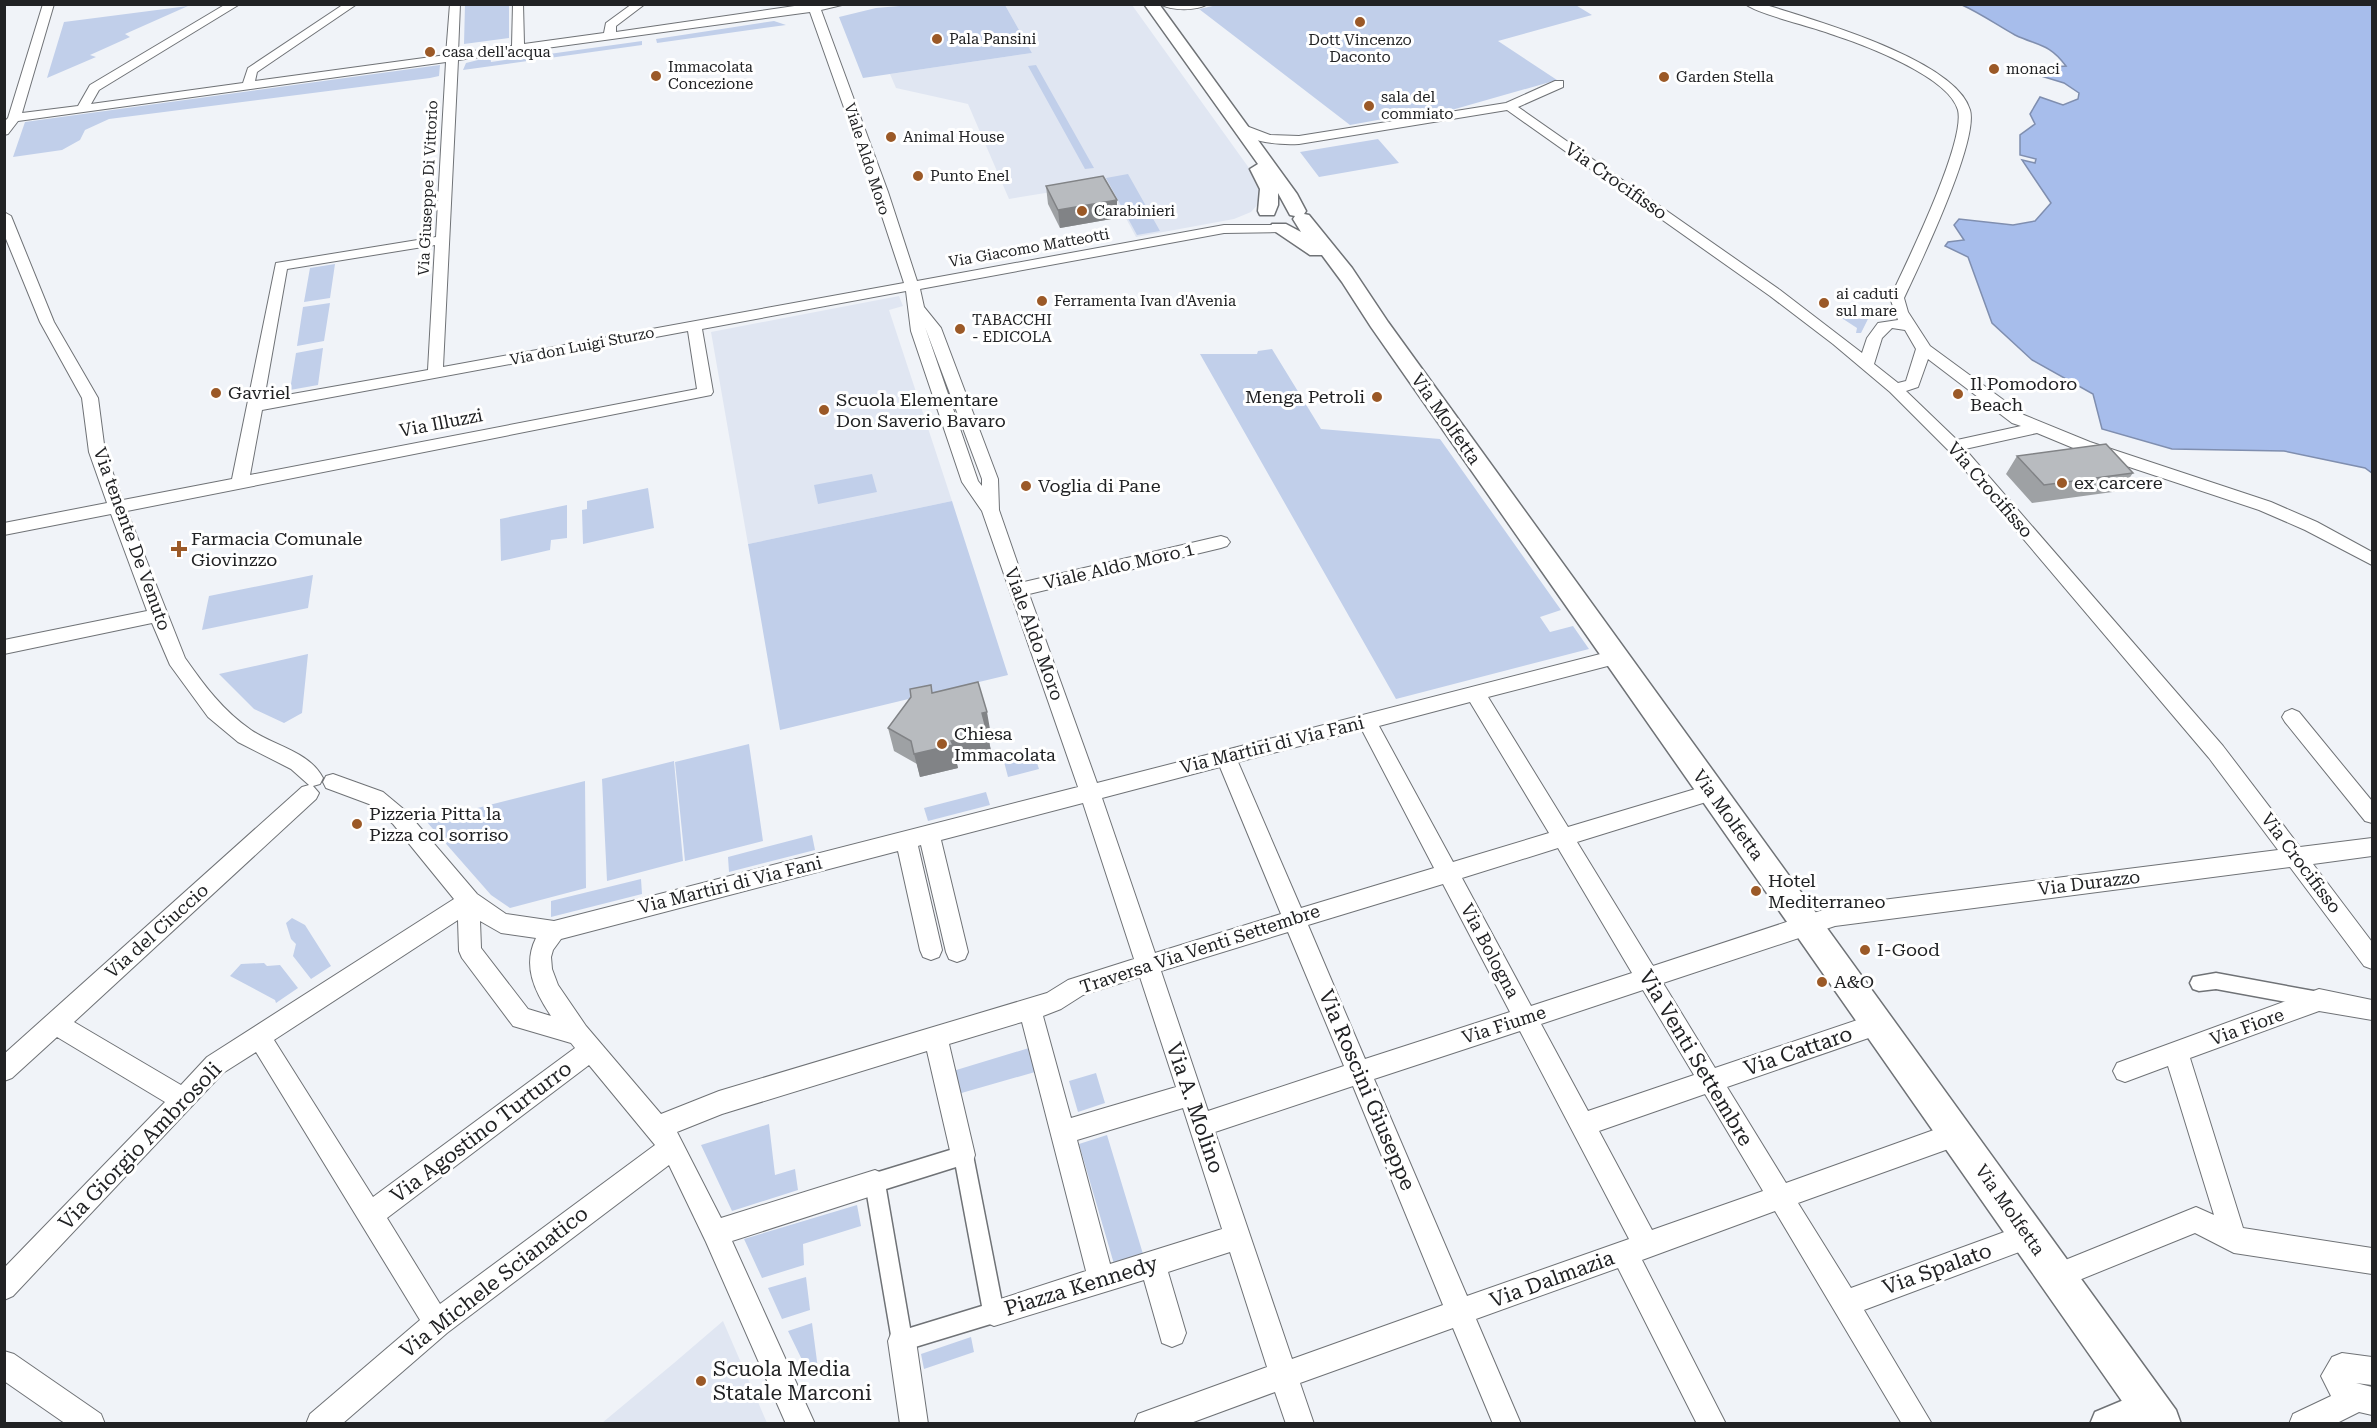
<svg xmlns="http://www.w3.org/2000/svg" width="2377" height="1428" font-family="'Roboto Serif',serif">
<style>
.built{fill:#e0e6f2}
.green{fill:#c1cfea}
.water{fill:#a7bdeb;stroke:#7f8eaf;stroke-width:1.5}
.lines{fill:none;stroke-linecap:round;stroke-linejoin:round}
.pedestrian-casing{stroke:#6f7276;stroke-width:3}
.minor-casing{stroke:#6f7276;stroke-width:2}
.tertiary-casing{stroke:#6f7276;stroke-width:3}
.secondary-casing{stroke:#6f7276;stroke-width:3}
.pedestrian{fill:#fff;fill-rule:evenodd}
.minor{fill:#fff;fill-rule:evenodd}
.tertiary{fill:#fff;fill-rule:evenodd}
.secondary{fill:#fff;fill-rule:evenodd}
.wall{fill:#9ea1a4}
.shaded-wall{fill:#818386}
.building{fill:#b8bbbf;stroke:#818386;stroke-width:1.5}
.poi-dot{fill:#9b5927;stroke:#fff;stroke-width:2}
.labels{text-anchor:middle;stroke-width:6;stroke-linejoin:round;paint-order:stroke}
.far-poi-label{font-size:15px;fill:#212224;stroke:#fff;text-anchor:start}
.far-street-label{font-size:15px;fill:#212224;stroke:#fff}
.street-label{font-size:18px;fill:#212224;stroke:#fff}
.poi-label{font-size:18px;fill:#212224;stroke:#fff;text-anchor:start}
.near-street-label{font-size:21px;fill:#212224;stroke:#fff}
.near-poi-label{font-size:21px;fill:#212224;stroke:#fff;text-anchor:start}
</style>
<rect width="100%" height="100%" fill="#f0f3f8"/>
<!-- built -->
<path class="built" d="M 1005,5 L 1132,5 L 1254,175 L 1261,190 L 1260,202 L 1251,212 L 1234,219 L 1136,237 L 1107,183 L 1009,199 L 968,104 L 896,88 L 890,74 L 1032,53 Z
M 899,296 L 903,306 L 889,310 L 952,501 L 748,544 L 711,332 Z
M 723,1321 L 767,1423 L 602,1423 L 674,1363 Z"/>
<!-- green -->
<path class="green" d="M 1222,4 L 1574,4 L 1592,15 L 1498,41 L 1557,80 L 1427,117 L 1421,112 L 1350,125 L 1199,9 Z
M 465,5 L 509,5 L 509,38 L 464,44 Z
M 911,5 L 1005,5 L 1032,53 L 863,78 L 839,17 L 876,8 Z
M 188,6 L 125,34 L 130,37 L 90,55 L 96,57 L 47,78 L 64,22 Z
M 774,21 L 786,25 L 657,43 L 656,39 Z
M 642,41 L 642,45 L 463,70 L 466,63 L 490,57 L 491,62 Z
M 440,65 L 439,76 L 430,78 L 109,119 L 85,130 L 80,140 L 62,150 L 13,157 L 25,122 Z
M 1036,65 L 1094,168 L 1085,169 L 1028,66 Z
M 1378,139 L 1399,163 L 1319,177 L 1300,152 Z
M 1128,174 L 1160,231 L 1137,235 L 1106,178 Z
M 335,264 L 330,298 L 304,302 L 310,268 Z
M 330,303 L 324,341 L 297,346 L 303,307 Z
M 1838,308 C 1849,308 1859,317 1868,319 L 1861,333 L 1856,333 L 1857,328 L 1837,315 Z
M 323,348 L 318,385 L 290,390 L 296,353 Z
M 1272,349 L 1321,429 L 1440,439 L 1561,610 L 1540,617 L 1550,632 L 1573,626 L 1589,649 L 1396,699 L 1200,354 L 1257,354 L 1258,351 Z
M 872,474 L 877,492 L 818,504 L 814,485 Z
M 648,488 L 654,528 L 583,544 L 582,510 L 587,509 L 587,501 Z
M 952,501 L 1008,675 L 780,730 L 748,544 Z
M 567,505 L 567,538 L 551,540 L 550,550 L 501,561 L 500,519 Z
M 313,575 L 308,608 L 202,630 L 209,596 Z
M 308,654 L 302,713 L 284,723 L 254,709 L 219,674 Z
M 749,744 L 763,841 L 685,861 L 675,762 Z
M 1033,751 L 1039,769 L 1008,777 L 1003,758 Z
M 674,761 L 683,861 L 607,881 L 602,779 Z
M 585,781 L 586,888 L 510,908 L 491,895 L 426,821 Z
M 986,792 L 990,805 L 928,821 L 924,808 Z
M 812,835 L 815,850 L 729,872 L 728,857 Z
M 641,879 L 642,894 L 551,917 L 551,901 Z
M 292,918 L 305,925 L 331,966 L 311,979 L 293,956 L 296,944 L 291,939 L 286,923 Z
M 264,963 L 267,966 L 280,965 L 298,988 L 276,1003 L 275,1000 L 230,976 L 241,964 Z
M 1029,1048 L 1035,1072 L 958,1094 L 953,1071 Z
M 1096,1073 L 1105,1103 L 1078,1112 L 1069,1081 Z
M 769,1124 L 775,1175 L 795,1169 L 798,1190 L 732,1211 L 701,1145 Z
M 1107,1135 L 1143,1254 L 1114,1264 L 1079,1144 Z
M 857,1205 L 861,1226 L 803,1244 L 804,1265 L 762,1278 L 744,1239 Z
M 806,1277 L 810,1310 L 782,1319 L 768,1288 Z
M 812,1323 L 818,1369 L 808,1372 L 788,1331 Z
M 971,1337 L 974,1352 L 924,1369 L 921,1354 Z"/>
<!-- water -->
<path class="water" d="M 1962,5 L 2372,5 L 2372,473 L 2365,468 L 2284,451 L 2172,449 L 2102,429 L 2093,394 L 2032,360 L 1992,323 L 1968,257 L 1945,246 L 1948,242 L 1964,240 L 1954,225 L 1959,219 L 2013,225 L 2035,221 L 2051,203 L 2022,160 L 2035,163 L 2036,159 L 2020,155 L 2020,135 L 2035,124 L 2030,114 L 2040,97 L 2063,105 L 2078,99 L 2079,93 L 2064,83 L 2031,73 L 2040,68 L 2066,66 C 2049,43 2038,46 2015,35 C 1997,25 1980,13 1962,5 Z"/>
<g class="lines">
<defs>
<path id="pedestrian" d="M 2216,973 L 2319,992 L 2325,994 L 2328,1000 L 2325,1006 L 2319,1008 L 2216,989 L 2199,991 L 2193,989 L 2190,983 L 2193,977 Z
M 963,1146 L 970,1148 L 973,1155 L 1004,1313 L 1001,1320 L 994,1323 L 902,1351 L 895,1348 L 892,1341 L 865,1183 L 868,1176 L 875,1173 ZM 956,1167 L 982,1306 L 910,1328 L 886,1189 Z"/>
<path id="minor" d="M 43,4 L 54,4 L 22,113 L 78,106 L 90,85 L 226,4 L 240,4 L 99,90 L 91,104 L 243,83 L 248,68 L 344,4 L 357,4 L 257,72 L 255,81 L 446,55 L 450,4 L 460,4 L 458,53 L 512,46 L 513,4 L 523,4 L 524,44 L 604,33 L 606,23 L 632,4 L 645,4 L 616,26 L 616,32 L 808,4 L 846,4 L 821,10 L 888,192 L 917,281 L 1224,225 L 1284,225 L 1286,228 L 1279,232 L 1224,233 L 920,289 L 924,307 L 941,328 L 998,479 L 999,510 L 1024,582 L 1221,536 L 1227,538 L 1230,542 L 1227,546 L 1221,548 L 1029,594 L 1097,783 L 1616,650 L 1623,652 L 1625,657 L 1623,662 L 1488,697 L 1568,827 L 1712,784 L 1719,786 L 1722,792 L 1719,798 L 1577,842 L 1653,966 L 1835,906 L 2278,850 L 2209,758 L 1948,450 L 1890,392 L 1833,344 L 1770,296 L 1507,110 L 1299,144 C 1279,145 1250,143 1235,128 L 1241,124 L 1270,135 L 1299,136 L 1506,103 L 1555,81 L 1563,81 L 1563,87 L 1518,107 L 1780,290 L 1862,353 L 1867,338 L 1878,323 L 1898,320 L 1890,298 C 1906,264 1966,142 1958,110 C 1949,76 1862,44 1831,34 C 1811,26 1760,15 1745,4 L 1763,4 C 1810,19 1956,59 1970,110 C 1979,141 1920,264 1904,298 L 1908,312 L 1930,346 L 2024,415 L 2090,442 L 2271,502 L 2317,522 L 2372,552 L 2372,565 L 2305,530 L 2259,510 L 2078,450 L 2037,433 L 1965,449 L 2223,746 L 2300,847 L 2372,838 L 2372,856 L 2313,864 L 2372,942 L 2372,969 L 2364,966 L 2290,867 L 1835,926 L 1663,983 L 1715,1068 L 1878,1013 L 1886,1016 L 1890,1024 L 1886,1032 L 1727,1087 L 1786,1183 L 1956,1122 L 1965,1125 L 1968,1134 L 1965,1143 L 1798,1203 L 1851,1288 L 2029,1223 L 2038,1227 L 2042,1236 L 2038,1245 L 1864,1310 L 1932,1424 L 1902,1424 L 1775,1211 L 1642,1260 L 1726,1424 L 1697,1424 L 1618,1268 L 1476,1319 L 1521,1424 L 1493,1424 L 1453,1328 L 1300,1383 L 1314,1424 L 1286,1424 L 1275,1392 L 1188,1424 L 1134,1424 L 1138,1414 L 1267,1367 L 1230,1252 L 1168,1272 L 1186,1333 L 1182,1343 L 1172,1347 L 1162,1343 L 1144,1280 L 994,1326 L 985,1322 L 981,1313 L 985,1304 L 1086,1271 L 1022,1022 L 949,1044 L 975,1155 L 972,1164 L 963,1167 L 954,1164 L 951,1155 L 927,1051 L 722,1114 L 677,1132 L 721,1218 L 875,1170 L 884,1174 L 888,1183 L 884,1192 L 732,1241 L 815,1424 L 786,1424 L 706,1242 L 669,1165 L 447,1333 L 342,1424 L 306,1424 L 310,1414 L 420,1320 L 256,1052 L 223,1073 L 13,1296 L 4,1300 L 4,1268 L 165,1102 L 57,1037 L 12,1078 L 4,1081 L 4,1054 L 302,787 L 309,785 L 291,769 L 238,742 L 208,717 L 170,665 L 152,623 L 4,654 L 4,640 L 147,611 L 111,514 L 4,535 L 4,523 L 107,503 L 89,452 L 82,398 L 40,322 L 4,234 L 4,212 L 11,216 L 54,322 L 98,398 L 105,452 L 123,500 L 232,479 L 276,263 L 436,237 L 446,62 L 18,121 L 8,134 L 4,135 L 4,122 L 8,118 ZM 810,12 L 874,192 L 904,283 L 443,367 L 458,60 ZM 435,245 L 428,370 L 264,399 L 287,269 ZM 906,291 L 911,331 L 962,482 L 982,511 L 1078,787 L 554,921 L 506,914 L 477,894 L 407,812 L 383,792 L 333,774 L 326,776 L 323,782 L 326,788 L 369,804 L 393,824 L 454,899 L 207,1057 L 181,1085 L 74,1022 L 316,799 L 319,793 L 313,786 L 320,784 L 323,778 C 309,751 274,746 251,730 C 223,711 204,685 185,658 L 127,511 L 711,395 L 713,392 L 702,329 ZM 925,327 L 982,479 L 982,486 L 978,481 ZM 1892,328 L 1905,330 L 1916,349 L 1906,381 L 1898,383 L 1874,364 L 1882,338 ZM 688,331 L 697,389 L 250,475 L 262,410 ZM 1928,359 L 2012,423 L 2021,426 L 1957,440 L 1906,391 L 1918,387 ZM 1470,702 L 1549,833 L 1453,862 L 1379,726 ZM 1362,730 L 1434,868 L 1301,908 L 1238,762 ZM 1220,767 L 1281,914 L 1155,953 L 1102,798 ZM 1083,803 L 1134,959 L 1068,980 L 1047,993 L 719,1091 L 661,1114 L 586,1026 L 558,985 L 552,969 L 551,957 L 553,950 L 561,939 L 898,851 L 920,950 L 923,957 L 931,960 L 939,957 L 942,950 L 918,846 L 921,845 L 946,952 L 949,959 L 957,962 L 965,959 L 968,952 L 941,840 ZM 1558,848 L 1632,973 L 1531,1006 L 1462,878 ZM 1443,884 L 1510,1012 L 1365,1059 L 1308,925 ZM 458,920 L 459,951 L 462,958 L 513,1026 L 571,1043 L 575,1048 L 373,1197 L 274,1040 ZM 480,921 L 501,933 L 536,938 C 522,966 535,992 551,1016 L 528,1009 L 481,948 ZM 1288,932 L 1344,1066 L 1208,1111 L 1161,971 ZM 1140,977 L 1176,1087 L 1071,1118 L 1043,1016 L 1061,1009 L 1083,995 ZM 1643,990 L 1694,1075 L 1588,1111 L 1541,1024 ZM 1520,1031 L 1629,1239 L 1467,1296 L 1374,1079 ZM 589,1065 L 655,1145 L 440,1304 L 387,1218 ZM 1353,1086 L 1443,1305 L 1292,1359 L 1215,1132 ZM 1705,1094 L 1763,1191 L 1652,1230 L 1599,1131 ZM 1183,1108 L 1222,1229 L 1110,1264 L 1077,1140 Z
M 1160,4 L 1208,4 C 1197,11 1171,11 1160,4 Z
M 2292,709 L 2299,712 L 2372,801 L 2372,823 L 2365,821 L 2285,722 L 2282,717 L 2285,712 Z
M 2319,989 L 2372,1000 L 2372,1020 L 2319,1011 L 2190,1058 L 2243,1228 L 2372,1248 L 2372,1274 L 2234,1253 L 2195,1233 L 2057,1289 L 2048,1285 L 2044,1276 L 2048,1267 L 2196,1207 L 2214,1215 L 2168,1066 L 2125,1082 L 2117,1079 L 2113,1071 L 2117,1063 Z
M 902,1327 L 912,1331 L 916,1341 L 928,1424 L 900,1424 L 888,1341 L 892,1331 Z
M 4,1351 L 14,1354 L 101,1414 L 105,1424 L 66,1424 L 4,1381 Z
M 2342,1353 L 2372,1357 L 2372,1385 L 2356,1383 L 2372,1387 L 2372,1415 L 2359,1412 L 2335,1424 L 2289,1424 L 2293,1414 L 2331,1396 L 2321,1376 L 2332,1357 Z"/>
<path id="tertiary" d="M 2150,1389 L 2162,1394 L 2167,1406 L 2162,1418 L 2149,1424 L 2090,1424 L 2095,1412 Z"/>
<path id="secondary" d="M 1144,4 L 1159,4 L 1297,194 L 1306,211 L 1304,214 L 1309,215 L 1352,268 L 1388,322 L 2176,1410 L 2181,1424 L 2138,1424 L 1371,327 L 1342,282 L 1322,255 L 1310,255 L 1270,228 L 1272,224 L 1286,224 L 1301,232 L 1293,219 L 1295,216 L 1290,215 L 1278,193 L 1278,205 L 1274,215 L 1260,215 L 1258,211 L 1260,189 L 1250,169 L 1258,164 Z"/>
</defs>
<!-- pedestrian casing -->
<use href="#pedestrian" class="pedestrian-casing"/>
<!-- minor casing -->
<use href="#minor" class="minor-casing"/>
<!-- tertiary casing -->
<use href="#tertiary" class="tertiary-casing"/>
<!-- secondary casing -->
<use href="#secondary" class="secondary-casing"/>
<!-- pedestrian -->
<use href="#pedestrian" class="pedestrian"/>
<!-- minor -->
<use href="#minor" class="minor"/>
<!-- tertiary -->
<use href="#tertiary" class="tertiary"/>
<!-- secondary -->
<use href="#secondary" class="secondary"/>
</g>
<!-- wall -->
<path class="wall" d="M 1046,186 L 1117,218 L 1060,228 L 1048,204 Z
M 2017,456 L 2133,473 L 2120,491 L 2032,503 L 2006,474 Z
M 932,693 L 991,735 L 988,736 L 992,756 L 957,764 L 958,768 L 920,777 L 917,764 L 894,751 L 888,728 L 911,697 Z"/>
<!-- shaded-wall -->
<path class="shaded-wall" d="M 1117,200 L 1117,218 L 1060,228 L 1058,210 Z
M 987,712 L 991,735 L 988,736 L 992,756 L 957,764 L 958,768 L 920,777 L 914,754 L 951,741 L 982,713 Z"/>
<!-- building -->
<path class="building" d="M 1103,176 L 1117,200 L 1058,210 L 1046,186 Z
M 2106,444 L 2133,473 L 2044,485 L 2017,456 Z
M 978,682 L 987,712 L 982,713 L 987,732 L 951,741 L 953,745 L 914,754 L 911,741 L 888,728 L 911,697 L 910,689 L 931,685 L 932,693 Z"/>
<!-- markers -->
<g class="poi-dot">
<circle cx="1360" cy="22" r="6"/>
<circle cx="937" cy="39" r="6"/>
<circle cx="430" cy="52" r="6"/>
<circle cx="1994" cy="69" r="6"/>
<circle cx="656" cy="76" r="6"/>
<circle cx="1664" cy="77" r="6"/>
<circle cx="1369" cy="106" r="6"/>
<circle cx="891" cy="137" r="6"/>
<circle cx="918" cy="176" r="6"/>
<circle cx="1082" cy="211" r="6"/>
<circle cx="1042" cy="301" r="6"/>
<circle cx="1824" cy="303" r="6"/>
<circle cx="960" cy="329" r="6"/>
<circle cx="216" cy="393" r="6"/>
<circle cx="1958" cy="394" r="6"/>
<circle cx="1377" cy="397" r="6"/>
<circle cx="824" cy="410" r="6"/>
<circle cx="2062" cy="483" r="6"/>
<circle cx="1026" cy="486" r="6"/>
<path d="M176 540h6v6h6v6h-6v6h-6v-6h-6v-6h6z"/>
<circle cx="942" cy="744" r="6"/>
<circle cx="357" cy="824" r="6"/>
<circle cx="1756" cy="891" r="6"/>
<circle cx="1865" cy="950" r="6"/>
<circle cx="1822" cy="982" r="6"/>
<circle cx="701" cy="1381" r="6"/>
</g>
<g class="labels">
<!-- far-poi labels -->
<g class="far-poi-label">
<text x="949" y="44">Pala Pansini</text>
<text x="1360" y="45" text-anchor="middle">Dott Vincenzo<tspan x="1360" dy="17">Daconto</tspan></text>
<text x="442" y="57">casa dell'acqua</text>
<text x="668" y="72">Immacolata<tspan x="668" dy="17">Concezione</tspan></text>
<text x="2006" y="74">monaci</text>
<text x="1676" y="82">Garden Stella</text>
<text x="1381" y="102">sala del<tspan x="1381" dy="17">commiato</tspan></text>
<text x="903" y="142">Animal House</text>
<text x="930" y="181">Punto Enel</text>
<text x="1094" y="216">Carabinieri</text>
<text x="1836" y="299">ai caduti<tspan x="1836" dy="17">sul mare</tspan></text>
<text x="1054" y="306">Ferramenta Ivan d'Avenia</text>
<text x="972" y="325">TABACCHI<tspan x="972" dy="17">- EDICOLA</tspan></text>
</g>
<!-- far-street labels -->
<g class="far-street-label">
<text transform="translate(867 159) rotate(72)" y="5">Viale Aldo Moro</text>
<text transform="translate(428 188) rotate(-87)" y="5">Via Giuseppe Di Vittorio</text>
<text transform="translate(1029 248) rotate(-10)" y="5">Via Giacomo Matteotti</text>
<text transform="translate(582 346) rotate(-11)" y="5">Via don Luigi Sturzo</text>
</g>
<!-- street labels -->
<g class="street-label">
<text transform="translate(1616 181) rotate(35)" y="6">Via Crocifisso</text>
<text transform="translate(1446 419) rotate(55)" y="6">Via Molfetta</text>
<text transform="translate(441 423) rotate(-11)" y="6">Via Illuzzi</text>
<text transform="translate(1990 490) rotate(49)" y="6">Via Crocifisso</text>
<text transform="translate(132 539) rotate(70)" y="6">Via tenente De Venuto</text>
<text transform="translate(1119 566) rotate(-13)" y="6">Viale Aldo Moro 1</text>
<text transform="translate(1034 634) rotate(70)" y="6">Viale Aldo Moro</text>
<text transform="translate(1272 745) rotate(-14)" y="6">Via Martiri di Via Fani</text>
<text transform="translate(1728 815) rotate(54)" y="6">Via Molfetta</text>
<text transform="translate(2301 863) rotate(53)" y="6">Via Crocifisso</text>
<text transform="translate(2089 883) rotate(-7)" y="6">Via Durazzo</text>
<text transform="translate(730 885) rotate(-14)" y="6">Via Martiri di Via Fani</text>
<text transform="translate(157 931) rotate(-42)" y="6">Via del Ciuccio</text>
<text transform="translate(1200 949) rotate(-18)" y="6">Traversa Via Venti Settembre</text>
<text transform="translate(1490 951) rotate(62)" y="6">Via Bologna</text>
<text transform="translate(1504 1025) rotate(-18)" y="6">Via Fiume</text>
<text transform="translate(2247 1027) rotate(-20)" y="6">Via Fiore</text>
<text transform="translate(2010 1210) rotate(55)" y="6">Via Molfetta</text>
</g>
<!-- poi labels -->
<g class="poi-label">
<text x="1970" y="390">Il Pomodoro<tspan x="1970" dy="21">Beach</tspan></text>
<text x="228" y="399">Gavriel</text>
<text x="1365" y="403" text-anchor="end">Menga Petroli</text>
<text x="836" y="406">Scuola Elementare<tspan x="836" dy="21">Don Saverio Bavaro</tspan></text>
<text x="2074" y="489">ex carcere</text>
<text x="1038" y="492">Voglia di Pane</text>
<text x="191" y="545">Farmacia Comunale<tspan x="191" dy="21">Giovinzzo</tspan></text>
<text x="954" y="740">Chiesa<tspan x="954" dy="21">Immacolata</tspan></text>
<text x="369" y="820">Pizzeria Pitta la<tspan x="369" dy="21">Pizza col sorriso</tspan></text>
<text x="1768" y="887">Hotel<tspan x="1768" dy="21">Mediterraneo</tspan></text>
<text x="1877" y="956">I-Good</text>
<text x="1834" y="988">A&amp;O</text>
</g>
<!-- near-street labels -->
<g class="near-street-label">
<text transform="translate(1798 1051) rotate(-19)" y="7">Via Cattaro</text>
<text transform="translate(1696 1058) rotate(59)" y="7">Via Venti Settembre</text>
<text transform="translate(1367 1090) rotate(67)" y="7">Via Roscini Giuseppe</text>
<text transform="translate(1195 1108) rotate(71)" y="7">Via A. Molino</text>
<text transform="translate(481 1132) rotate(-37)" y="7">Via Agostino Turturro</text>
<text transform="translate(140 1146) rotate(-46)" y="7">Via Giorgio Ambrosoli</text>
<text transform="translate(1937 1269) rotate(-20)" y="7">Via Spalato</text>
<text transform="translate(1552 1279) rotate(-20)" y="7">Via Dalmazia</text>
<text transform="translate(494 1282) rotate(-38)" y="7">Via Michele Scianatico</text>
<text transform="translate(1081 1286) rotate(-17)" y="7">Piazza Kennedy</text>
</g>
<!-- near-poi labels -->
<g class="near-poi-label">
<text x="713" y="1376">Scuola Media<tspan x="713" dy="24">Statale Marconi</tspan></text>
</g>
</g>
<!-- border -->
<rect width="2377" height="1428" fill="none" stroke="#212224" stroke-width="12"/>
</svg>
